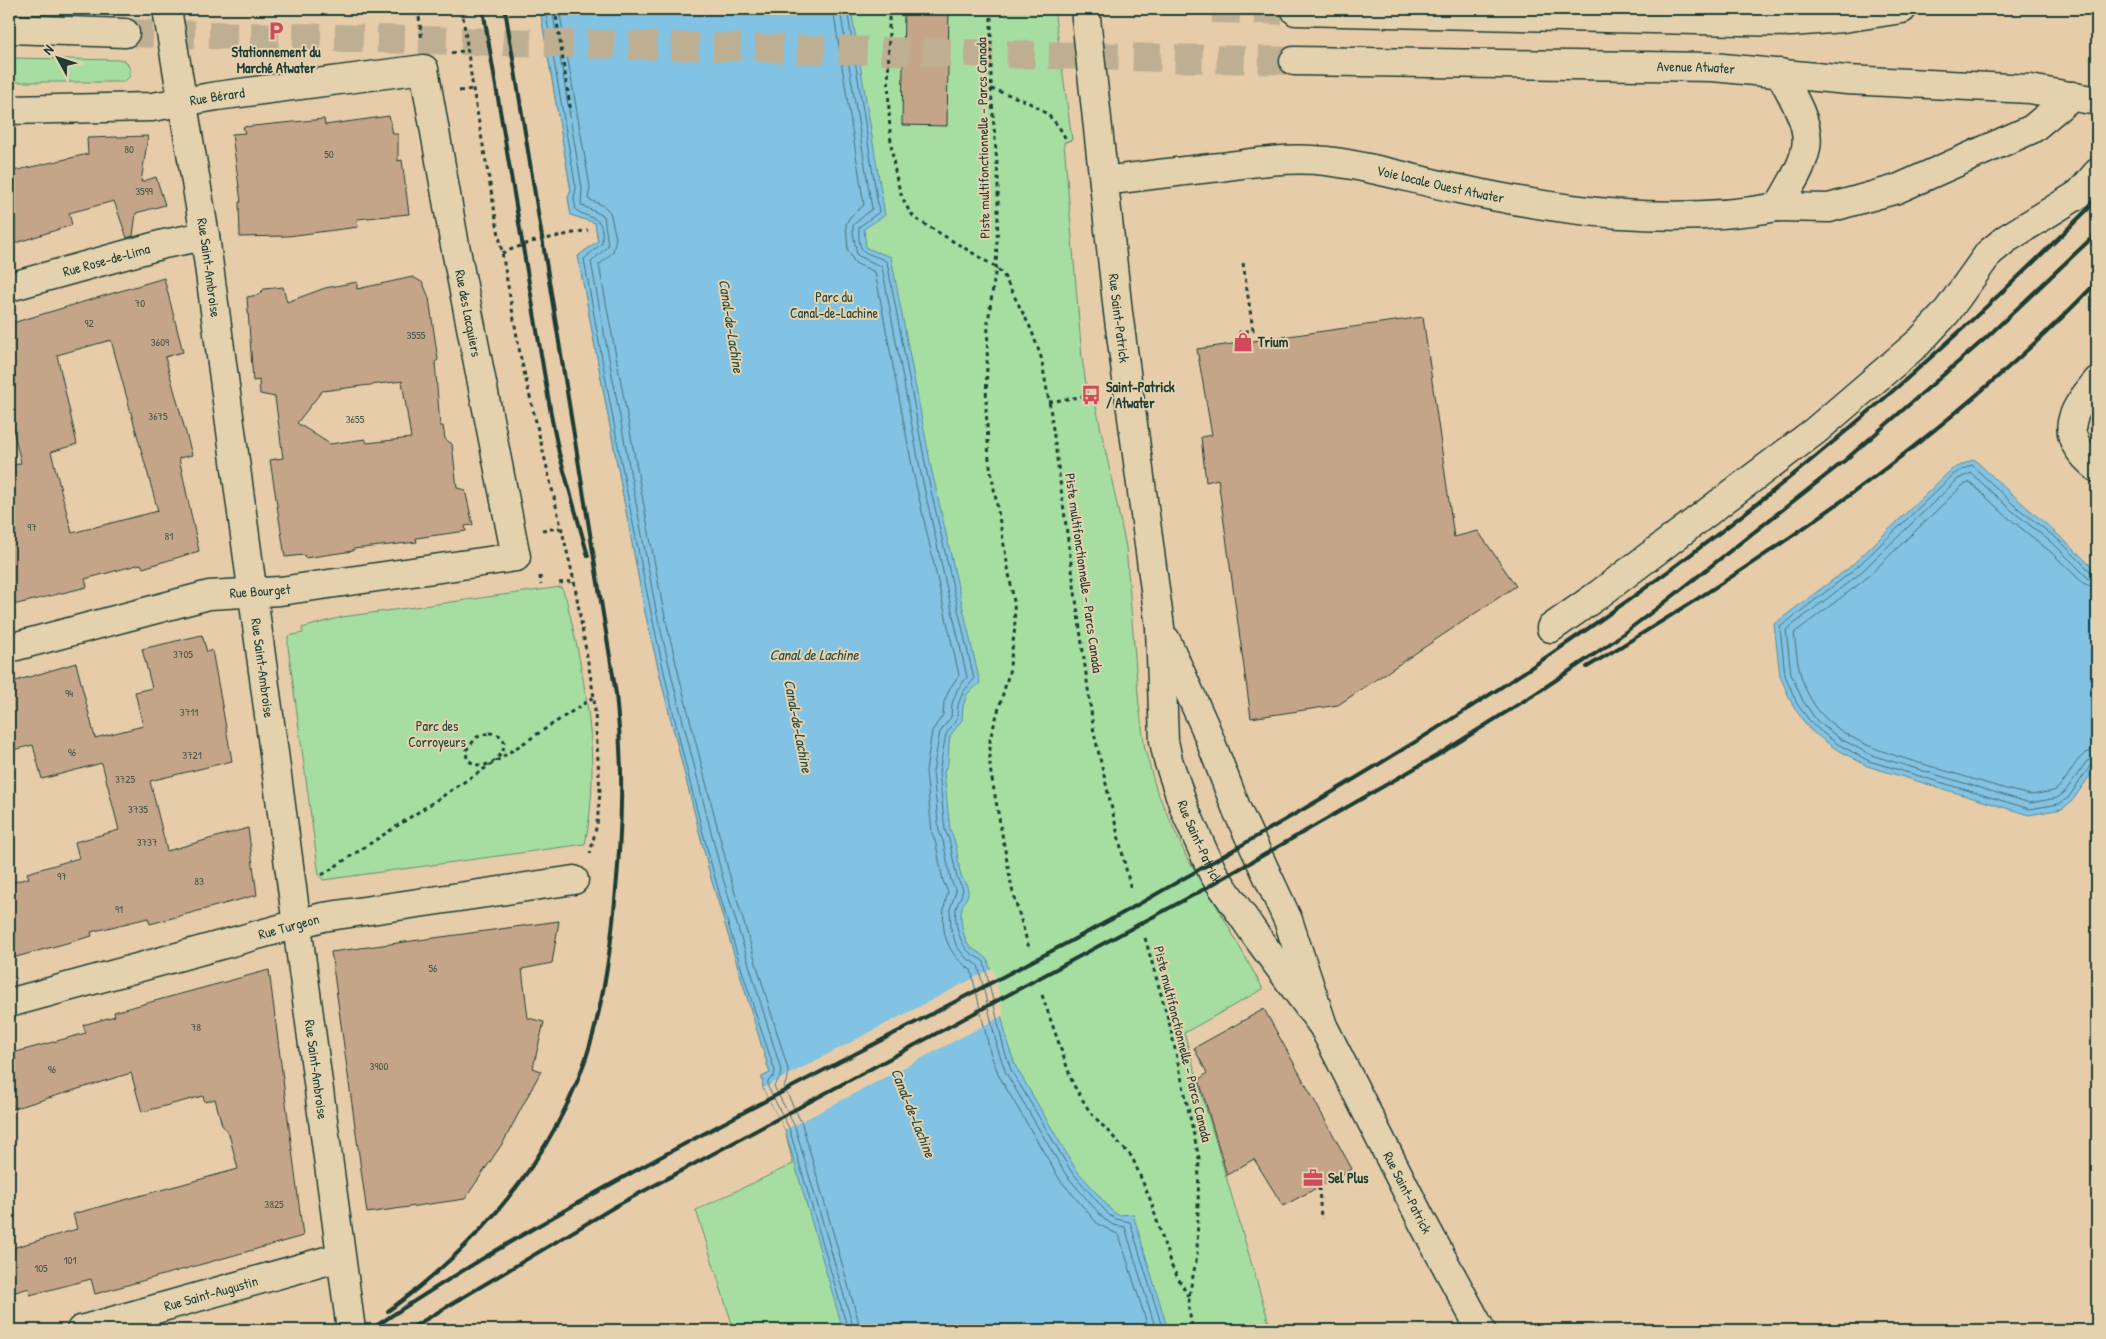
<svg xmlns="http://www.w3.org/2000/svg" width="2106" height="1339" font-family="'Patrick Hand',sans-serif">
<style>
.green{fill:#a6dea2;stroke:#628e6b}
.water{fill:#82c2e2;stroke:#5a8d9c}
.pier{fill:#e7ccaa}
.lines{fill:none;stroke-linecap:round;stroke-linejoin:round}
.shore{stroke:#47727a;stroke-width:1}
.building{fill:#c5a589;stroke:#1f3d34;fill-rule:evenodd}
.major-tunnel{stroke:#bfaf92;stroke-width:28;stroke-dasharray:28 14;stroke-linecap:butt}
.minor-casing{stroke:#1f3d34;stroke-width:31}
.major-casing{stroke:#1f3d34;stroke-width:31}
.path{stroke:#1f3d34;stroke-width:3;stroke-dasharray:4 4;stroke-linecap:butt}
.minor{stroke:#e4d2af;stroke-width:28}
.major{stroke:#e4d2af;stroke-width:28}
.rail{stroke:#1f3d34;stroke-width:4}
.labels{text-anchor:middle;stroke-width:4;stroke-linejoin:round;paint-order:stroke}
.number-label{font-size:11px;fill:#485749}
.poi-label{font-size:14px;font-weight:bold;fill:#1f3d34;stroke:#e4d2af;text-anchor:start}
.street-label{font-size:14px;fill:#1f3d34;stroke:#e4d2af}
.park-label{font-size:14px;fill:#26453a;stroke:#e4d2af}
.water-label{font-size:15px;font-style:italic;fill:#294a45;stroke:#e4d2af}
</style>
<rect width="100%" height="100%" fill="#e7ccaa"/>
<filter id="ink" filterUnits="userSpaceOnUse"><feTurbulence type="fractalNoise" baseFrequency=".02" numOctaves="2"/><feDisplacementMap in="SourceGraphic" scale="10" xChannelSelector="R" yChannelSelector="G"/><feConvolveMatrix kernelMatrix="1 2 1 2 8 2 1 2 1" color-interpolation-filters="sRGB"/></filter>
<g filter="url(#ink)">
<!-- green -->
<path class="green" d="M 540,9 L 1054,9 L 1072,140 L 1064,142 L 1082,358 L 1088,397 L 1094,397 L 1126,547 L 1139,706 L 1145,749 L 1156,789 L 1186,856 L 1218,908 L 1263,989 L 1184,1033 L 1271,1330 L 734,1330 L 696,1210 L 793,1164 L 785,1130 L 763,1088 L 762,1077 L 770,1073 L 711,878 L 663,688 L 645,612 L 578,256 L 598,241 L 595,223 L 571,215 L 568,197 L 571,191 Z
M 9,58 L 125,60 L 130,69 L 130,76 L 124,82 L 9,82 Z
M 561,587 L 566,598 C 585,678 602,762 585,844 L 323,880 L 319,875 L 288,647 L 288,636 L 303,633 L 302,628 L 342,617 Z"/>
<!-- water -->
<path class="water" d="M 540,9 L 851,9 L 885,215 L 864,229 L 866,248 L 891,257 L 932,472 L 980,683 L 967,694 L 963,706 L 962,720 L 950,736 L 949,743 L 948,763 L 944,772 L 950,830 C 958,844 957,860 961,876 C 963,880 967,884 968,890 C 969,897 963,902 962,908 C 959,917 963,934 967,943 C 972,951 982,952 988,960 L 1009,1048 L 1016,1067 L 1075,1168 L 1112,1211 L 1118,1215 L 1133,1214 L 1168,1330 L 843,1330 L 785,1130 L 763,1088 L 762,1077 L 770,1073 L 711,878 L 663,688 L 645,612 L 578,256 L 598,241 L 595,223 L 571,215 L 568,197 L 571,191 Z
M 1974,459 C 2014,498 2058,532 2097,572 C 2097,584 2093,610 2097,620 L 2097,766 L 2072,801 L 2062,809 L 2029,815 L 1867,766 L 1833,747 L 1809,729 L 1793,706 L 1780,676 L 1774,624 L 1850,567 L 1951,470 Z"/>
<!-- pier -->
<path class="pier" d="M 993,968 L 1004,1015 L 785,1130 L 763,1088 Z"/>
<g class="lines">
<!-- shore -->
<path class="shore" d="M 545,9 L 576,189 L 574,198 L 576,210 C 593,222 604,213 602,243 L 584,259 C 633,533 683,808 775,1071 L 774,1076 L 768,1081 L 768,1087 L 789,1128 L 848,1330
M 552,9 L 582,188 L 581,205 L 604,216 L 608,246 L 591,262 L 656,610 L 674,686 L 722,875 L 781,1070 L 780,1077 L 774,1086 L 795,1127 L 854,1330
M 559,9 L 590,187 L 588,199 L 604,206 L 610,212 L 616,238 L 613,252 L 599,265 L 663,608 L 681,684 L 729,873 L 788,1069 L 788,1077 L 784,1087 L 802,1124 L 861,1330
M 833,9 L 864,205 L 850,217 L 846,224 L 848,251 L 855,263 L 875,272 L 914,476 L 959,675 L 950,688 L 944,702 L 943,715 L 932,731 L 926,771 L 932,833 L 936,844 L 943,881 L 948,892 C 938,924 943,951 971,970 L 990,1052 L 999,1076 L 1060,1180 L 1098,1224 L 1119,1235 L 1149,1330
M 840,9 L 872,209 L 853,225 L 853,232 L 857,255 L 882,267 L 921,474 L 967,677 L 957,690 L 952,704 L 951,717 L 940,732 L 933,772 L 939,831 L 943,841 L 951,880 L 956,891 L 950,909 L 951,928 L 956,945 L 966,958 L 978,965 L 998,1050 L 1006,1073 L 1066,1175 L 1104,1219 L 1113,1225 L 1125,1227 L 1156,1330
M 847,9 L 879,212 L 859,227 C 857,260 869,250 887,262 L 927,473 L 974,679 L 963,692 L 958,705 L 957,719 L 946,734 L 939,772 L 945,830 L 949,839 L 957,878 L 963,889 C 962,897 958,902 956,908 C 954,922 959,941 968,951 C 972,956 979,957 984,962 L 1004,1049 L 1011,1070 L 1071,1171 L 1109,1215 L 1116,1219 L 1130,1222 L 1163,1330
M 2097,575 L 2092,573 L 2061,542 L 2014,505 L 1972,465 L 1954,474 L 1854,570 L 1780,627 L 1785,675 L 1797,704 L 1813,725 L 1836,743 L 1869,761 L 2030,809 L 2059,804 L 2068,798 L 2091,765 L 2097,764
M 2097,581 L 2088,578 L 2057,547 L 2010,509 L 1971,473 L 1958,479 L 1858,575 L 1786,630 L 1791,674 L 1803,701 L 1817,721 L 1839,738 L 1871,755 L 2030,803 L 2057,798 L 2064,793 L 2087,761 L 2097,757
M 2097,589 L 2083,583 L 2052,553 L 2005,515 L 1970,482 L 1962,486 L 1863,581 L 1794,633 C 1797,655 1798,676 1809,696 C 1834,744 1899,756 1946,771 C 1974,779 2002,789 2031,795 L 2054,791 C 2071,780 2074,751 2097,750"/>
</g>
<!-- building -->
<path class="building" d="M 904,9 L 949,9 L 947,126 L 902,125 Z
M 389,116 L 393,134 L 398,134 L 398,161 L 402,160 L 409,214 L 357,219 L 358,227 L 288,236 L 240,237 L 239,202 L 241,202 L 232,134 L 245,133 L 243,127 L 324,119 L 325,125 Z
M 148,136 L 141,182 L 156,177 L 165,205 L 136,213 L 133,236 L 127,238 L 114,201 L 69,213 L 72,225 L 9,245 L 9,172 L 88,154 L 87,138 Z
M 413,277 L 423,283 L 429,298 L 438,360 L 435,362 L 440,426 L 443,426 L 445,439 L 452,444 L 457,488 L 465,490 L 473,525 L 465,526 L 466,531 L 416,538 L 417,542 L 353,549 L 353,551 L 305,558 L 304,555 L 285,557 L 270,460 L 283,458 L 275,397 L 260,394 L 259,380 L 253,381 L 247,297 L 258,295 L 264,289 L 283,287 L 287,302 L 325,288 L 357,282 L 357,289 ZM 402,381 L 411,438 L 367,443 L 365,439 L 330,444 L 297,423 L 322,391 Z
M 164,278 L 183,352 L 165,357 L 192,455 L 179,458 L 199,551 L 143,568 L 141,564 L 85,579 L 87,587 L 9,606 L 9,467 L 21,463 L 9,412 L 9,324 ZM 111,340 L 158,511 L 72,533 L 51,452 L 77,444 L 57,355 Z
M 1423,317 L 1454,537 L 1478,531 L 1516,586 L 1338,705 L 1251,718 L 1218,479 L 1206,482 L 1201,437 L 1212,435 L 1197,349 Z
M 202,635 L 207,652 L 212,650 L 232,761 L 150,781 L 167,851 L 248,828 L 257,895 L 150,924 L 148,918 L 91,932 L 92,936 L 9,959 L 9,883 L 29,878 L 27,873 L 79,858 L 75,842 L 119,830 L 102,763 L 42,779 L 33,745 L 9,751 L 9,683 L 76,663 L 95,738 L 143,726 L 135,692 L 152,688 L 142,649 Z
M 559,921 L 552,963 L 522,969 L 528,1018 L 544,1022 L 533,1068 L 541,1071 L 504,1141 L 465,1199 L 367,1213 L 331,952 Z
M 269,970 L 303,1236 L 95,1294 L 91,1279 L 30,1295 L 29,1288 L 9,1294 L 9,1249 L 77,1229 L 73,1214 L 238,1169 L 229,1134 L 222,1125 L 215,1099 L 205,1102 L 203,1096 L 142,1112 L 131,1073 L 9,1110 L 9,1054 L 86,1033 L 83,1025 L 115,1016 L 114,1012 Z
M 1264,1009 L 1352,1169 L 1283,1206 L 1254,1159 L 1227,1175 L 1199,1080 L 1207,1073 L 1194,1048 Z"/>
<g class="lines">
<!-- major-tunnel -->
<path class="major-tunnel" d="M 1212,9 L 1296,11
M 125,33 L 1294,61"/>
<defs>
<g id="minor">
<path id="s1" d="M 167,9 L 205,236 L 351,1330"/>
<path id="s2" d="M 9,110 L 152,107 L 217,96 L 424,69 L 454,240 L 516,557 L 280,591 L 209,595 L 9,648"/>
<path id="s3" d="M 1104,181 C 1143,176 1182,171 1221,167 C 1256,162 1291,157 1326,161 C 1371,166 1415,180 1459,189 C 1564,212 1671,226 1778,207"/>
<path id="s4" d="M 9,287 L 164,244 L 205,236"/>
<path d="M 2097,381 C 2067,416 2059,436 2097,468"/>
<path d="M 1551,628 L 1598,595 L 1815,431 L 1919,342 L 1946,313 L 1989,253 L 2006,239 L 2079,194 L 2097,173"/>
<path id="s5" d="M 9,1003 L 323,917 L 574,880"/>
<path id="s6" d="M 81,1330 L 340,1257"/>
</g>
<g id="major">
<path id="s7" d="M 1085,9 L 1118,312 L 1160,627 L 1164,741 L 1168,760 L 1185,810 L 1213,873 L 1259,940 L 1323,1026"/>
<path d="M 1296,11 L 1791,22 L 1843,18 L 1902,9"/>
<path d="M 9,29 L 125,33"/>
<path id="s8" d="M 1294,61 L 1713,67 L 1847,80 L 2030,89 L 2097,101"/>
<path d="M 1780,73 C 1816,138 1816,143 1778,207 L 1829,208 L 1897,189 L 2032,129 L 2072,96"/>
<path id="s9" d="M 1166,640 L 1205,727 L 1237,810 L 1288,920 L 1323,1026 L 1423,1223 L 1481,1330"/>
</g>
</defs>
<!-- minor casing -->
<use href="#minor" class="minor-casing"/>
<!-- major casing -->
<use href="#major" class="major-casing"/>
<!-- path -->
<path class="path" d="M 418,9 L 422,40
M 462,9 L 473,89 L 521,359 L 574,581 L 594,697 L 600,792 L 597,824 L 590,854
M 555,9 L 571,112
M 889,9 C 890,58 880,185 916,219 L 996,267 L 1004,276 L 1031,329 L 1041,357 L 1050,407 L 1094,733 L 1131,890
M 991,9 L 991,89 L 998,176 L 998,216 L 996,267 L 988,322 L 986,407 L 989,460 L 1014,602 L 1015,627 L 1009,673 L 990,739 L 990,768 L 1012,889 L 1029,948
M 451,53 L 468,50
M 991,89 C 1023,99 1053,108 1067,142
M 459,91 L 473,89
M 502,253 L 531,242 L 588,230
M 1243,263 L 1253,330 L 1240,332 L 1243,342
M 1049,402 L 1091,395
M 542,530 L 560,528
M 540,576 L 541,585
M 559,583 L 574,581
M 489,733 C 524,734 491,782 467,759 L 466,750 L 477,737 Z
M 322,875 L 594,697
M 1145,938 L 1170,1026 L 1199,1158 L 1197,1256 L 1189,1296 L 1189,1311 L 1193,1330
M 1042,995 L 1073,1084 L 1090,1112 L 1132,1157 L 1150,1199 L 1171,1265 L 1188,1296
M 1319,1187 L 1321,1219"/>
<!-- minor -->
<use href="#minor" class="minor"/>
<!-- major -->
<use href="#major" class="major"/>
<!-- rail -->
<path class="rail" d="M 483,9 L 552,420 L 559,453 L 588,556
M 1587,667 C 1769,558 1949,436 2097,282
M 388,1311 C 483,1241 561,1151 593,1035 C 605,991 611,946 615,901 C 622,829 624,767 616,694 L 505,9
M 370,1330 C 571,1196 792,1088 1006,975 C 1055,949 1105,924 1153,896 C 1304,810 1454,723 1596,623 C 1776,498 1942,355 2097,200
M 408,1330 L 616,1206 L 1199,892 L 1438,755 L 1535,694 L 1608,645 L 1664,603 L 1843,462 L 1987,337 L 2097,233"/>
</g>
</g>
<!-- icons -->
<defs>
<symbol id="parking-bare" viewBox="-9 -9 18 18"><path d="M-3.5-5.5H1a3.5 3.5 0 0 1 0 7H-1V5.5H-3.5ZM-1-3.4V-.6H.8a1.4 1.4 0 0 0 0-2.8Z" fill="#d1495b" stroke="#e4d2af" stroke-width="2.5" paint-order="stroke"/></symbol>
<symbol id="shop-bare" viewBox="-9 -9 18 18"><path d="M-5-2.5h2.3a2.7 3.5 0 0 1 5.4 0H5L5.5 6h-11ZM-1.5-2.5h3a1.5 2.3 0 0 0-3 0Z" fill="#d1495b" stroke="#e4d2af" stroke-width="2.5" paint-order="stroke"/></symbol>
<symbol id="bus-bare" viewBox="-9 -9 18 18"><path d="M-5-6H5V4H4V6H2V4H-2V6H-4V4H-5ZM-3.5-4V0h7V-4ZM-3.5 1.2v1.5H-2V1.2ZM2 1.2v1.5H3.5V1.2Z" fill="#d1495b" stroke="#e4d2af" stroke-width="2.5" paint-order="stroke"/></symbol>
<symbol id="office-bare" viewBox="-9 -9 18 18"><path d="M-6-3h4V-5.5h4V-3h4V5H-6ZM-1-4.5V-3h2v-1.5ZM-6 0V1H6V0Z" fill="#d1495b" stroke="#e4d2af" stroke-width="2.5" paint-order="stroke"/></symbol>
</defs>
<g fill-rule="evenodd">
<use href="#parking-bare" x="262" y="17" width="28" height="28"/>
<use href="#shop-bare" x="1229" y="328" width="28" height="28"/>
<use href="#bus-bare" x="1077" y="381" width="28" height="28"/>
<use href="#office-bare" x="1299" y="1164" width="28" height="28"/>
</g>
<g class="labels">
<!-- number labels -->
<g class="number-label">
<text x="129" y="153">80</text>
<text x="329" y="158">50</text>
<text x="144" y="195">3599</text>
<text x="140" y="307">70</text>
<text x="89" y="327">92</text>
<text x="416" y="339">3555</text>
<text x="160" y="346">3609</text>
<text x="158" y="420">3675</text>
<text x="355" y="423">3655</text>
<text x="32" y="531">97</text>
<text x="169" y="540">81</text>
<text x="183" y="658">3705</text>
<text x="69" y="697">94</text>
<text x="189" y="716">3711</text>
<text x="72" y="756">96</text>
<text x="192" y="759">3721</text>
<text x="125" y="783">3725</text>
<text x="138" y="813">3735</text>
<text x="147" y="846">3737</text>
<text x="62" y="880">97</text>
<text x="199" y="885">83</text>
<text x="119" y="913">91</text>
<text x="433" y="972">56</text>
<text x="196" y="1031">78</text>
<text x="379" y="1070">3900</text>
<text x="52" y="1073">96</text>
<text x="274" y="1208">3825</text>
<text x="70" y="1264">101</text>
<text x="41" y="1272">105</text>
</g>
<!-- poi labels -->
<g class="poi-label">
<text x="276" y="57" text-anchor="middle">Stationnement du<tspan x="276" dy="16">Marché Atwater</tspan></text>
<text x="1258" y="347">Trium</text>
<text x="1106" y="392">Saint-Patrick<tspan x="1106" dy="16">/ Atwater</tspan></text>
<text x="1328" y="1183">Sel Plus</text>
</g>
<!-- street labels -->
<g class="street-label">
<text dy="5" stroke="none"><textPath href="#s8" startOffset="402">Avenue Atwater</textPath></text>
<text dy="5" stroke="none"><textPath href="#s2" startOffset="209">Rue Bérard</textPath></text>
<text transform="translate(983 138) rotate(-91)" y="5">Piste multifonctionnelle - Parcs Canada</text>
<text dy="5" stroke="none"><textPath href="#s3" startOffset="340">Voie locale Ouest Atwater</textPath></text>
<text dy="5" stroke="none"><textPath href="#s4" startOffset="101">Rue Rose-de-Lima</textPath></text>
<text dy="5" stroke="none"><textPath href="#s1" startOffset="262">Rue Saint-Ambroise</textPath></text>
<text dy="5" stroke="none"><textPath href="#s2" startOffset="666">Rue des Lacquiers</textPath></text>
<text dy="5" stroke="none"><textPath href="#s7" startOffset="311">Rue Saint-Patrick</textPath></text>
<text transform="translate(1084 573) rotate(82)" y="5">Piste multifonctionnelle - Parcs Canada</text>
<text transform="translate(260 591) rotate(-4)" y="5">Rue Bourget</text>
<text dy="5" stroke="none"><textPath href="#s1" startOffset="666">Rue Saint-Ambroise</textPath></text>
<text dy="5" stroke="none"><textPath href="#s7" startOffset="844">Rue Saint-Patrick</textPath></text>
<text dy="5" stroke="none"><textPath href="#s5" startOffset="290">Rue Turgeon</textPath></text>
<text transform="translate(1183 1044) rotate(76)" y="5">Piste multifonctionnelle - Parcs Canada</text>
<text dy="5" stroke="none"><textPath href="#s1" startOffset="1071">Rue Saint-Ambroise</textPath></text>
<text dy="5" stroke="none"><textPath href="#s9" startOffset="604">Rue Saint-Patrick</textPath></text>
<text dy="5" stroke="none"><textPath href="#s6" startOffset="135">Rue Saint-Augustin</textPath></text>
</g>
<!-- park labels -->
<g class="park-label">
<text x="834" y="302">Parc du<tspan x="834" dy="16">Canal-de-Lachine</tspan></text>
<text x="437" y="731">Parc des<tspan x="437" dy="16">Corroyeurs</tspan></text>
</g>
<!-- water labels -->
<g class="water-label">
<text transform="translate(731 326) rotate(81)" y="5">Canal-de-Lachine</text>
<text x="814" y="660">Canal de Lachine</text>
<text transform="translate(798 726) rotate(79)" y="5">Canal-de-Lachine</text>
<text transform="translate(913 1113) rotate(68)" y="5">Canal-de-Lachine</text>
</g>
</g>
<!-- margin -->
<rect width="2106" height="1339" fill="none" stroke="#e4d2af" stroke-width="30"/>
<rect x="15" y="15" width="2076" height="1309" fill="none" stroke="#1f3d34" stroke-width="2" filter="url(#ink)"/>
<!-- north arrow -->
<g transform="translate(58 58) rotate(310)" stroke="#e4d2af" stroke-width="4" paint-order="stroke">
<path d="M0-4L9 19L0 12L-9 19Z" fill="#1f3d34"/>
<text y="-8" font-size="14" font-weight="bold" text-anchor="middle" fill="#1f3d34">N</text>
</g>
</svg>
